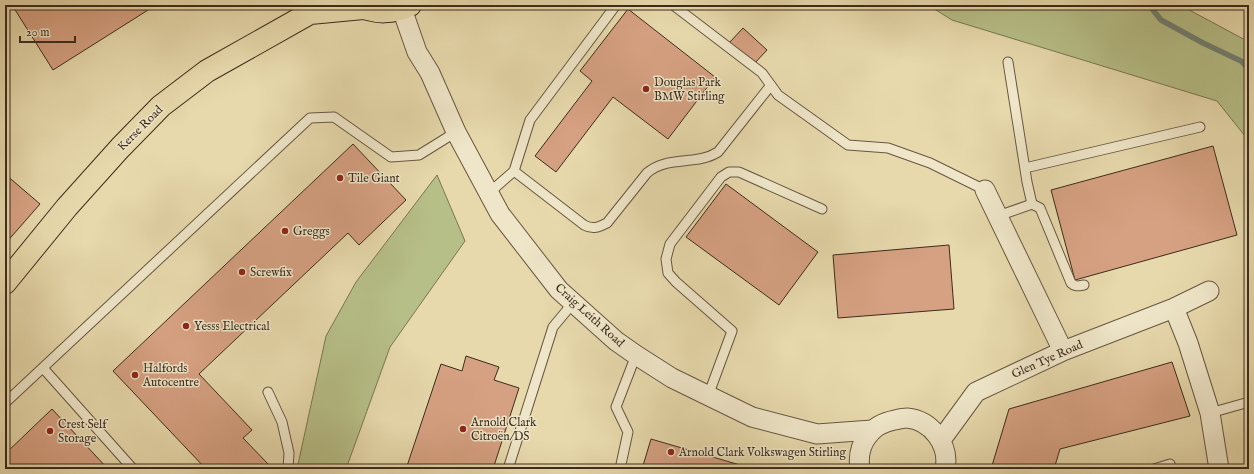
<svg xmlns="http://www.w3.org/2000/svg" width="1254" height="474" font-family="'IM FELL English',serif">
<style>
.green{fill:#b7bf88;stroke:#7a7652}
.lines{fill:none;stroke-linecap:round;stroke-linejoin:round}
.stream{stroke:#738175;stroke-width:5.5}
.building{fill:#d6a182;stroke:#3c2c1d}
.service-casing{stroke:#675741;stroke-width:11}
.minor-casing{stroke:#675741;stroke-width:21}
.primary-casing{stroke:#3c2c1d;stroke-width:24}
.service{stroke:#efe6c9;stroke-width:9}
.minor{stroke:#efe6c9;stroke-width:19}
.primary{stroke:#e7d9ac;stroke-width:22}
.poi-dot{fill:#8f2418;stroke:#efe6c9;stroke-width:1.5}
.labels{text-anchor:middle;stroke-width:3;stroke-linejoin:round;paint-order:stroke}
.poi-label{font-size:12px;fill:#3c2c1d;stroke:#efe6c9;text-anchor:start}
.street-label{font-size:12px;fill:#3c2c1d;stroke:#efe6c9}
</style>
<rect width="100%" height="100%" fill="#e7d9ac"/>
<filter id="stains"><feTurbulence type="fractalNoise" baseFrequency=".005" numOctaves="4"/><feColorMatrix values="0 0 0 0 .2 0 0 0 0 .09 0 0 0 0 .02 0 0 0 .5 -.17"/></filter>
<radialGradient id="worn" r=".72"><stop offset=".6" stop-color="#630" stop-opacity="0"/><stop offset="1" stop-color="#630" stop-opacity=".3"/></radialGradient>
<!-- green -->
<path class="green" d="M 928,5 L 1180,5 L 1249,42 L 1249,141 L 1217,101 L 952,20 Z
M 437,175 L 465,241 L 390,347 L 346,469 L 297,469 L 326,336 L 356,282 Z"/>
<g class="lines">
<!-- stream -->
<path class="stream" d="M 1149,5 L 1161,20 L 1203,43 L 1241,61 L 1249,69"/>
</g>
<!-- building -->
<path class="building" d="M 12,5 L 156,5 L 53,70 Z
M 628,9 L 715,77 L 668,139 L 613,97 L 556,172 L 535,156 L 592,81 L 580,71 Z
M 743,28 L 767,50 L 753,65 L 729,43 Z
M 353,144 L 406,200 L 359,245 L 348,233 L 199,374 L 252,430 L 243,438 L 272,468 L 206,469 L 113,371 Z
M 1213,146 L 1237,235 L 1075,280 L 1051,190 Z
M 5,174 L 40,204 L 5,244 Z
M 726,184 L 818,252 L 779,305 L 686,237 Z
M 949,245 L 954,309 L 838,318 L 833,255 Z
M 466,356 L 499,367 L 494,380 L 519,388 L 493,469 L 406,469 L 441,364 L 462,371 Z
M 1172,362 L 1190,416 L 1060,449 L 1054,469 L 991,469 L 1009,409 Z
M 52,409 L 108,469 L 5,469 L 5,454 Z
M 651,439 L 740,465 L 738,469 L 642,469 Z"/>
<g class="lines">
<defs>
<path id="service" d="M 673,5 L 762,73 L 778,95 L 848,145 L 888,148 L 930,163 L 985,190
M 1008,62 L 1027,182 L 1032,204
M 1025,168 L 1200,127
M 514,171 L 584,225 C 593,230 599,227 607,223 L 647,173 C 668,155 696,166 718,152 L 771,85
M 489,193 L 514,171 L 530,120 L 616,5
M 998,216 L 1032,204 L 1040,208 L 1071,283 C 1075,287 1078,286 1084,285
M 43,368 L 133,469
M 268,392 L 282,422 L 289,453 L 288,469
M 708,396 L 732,331 L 676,282 L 668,273 L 666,259 L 670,244 L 721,177 L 729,172 L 739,172 L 822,209
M 5,403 L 310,118 L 334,117 L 391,157 L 419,155 L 456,132
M 1210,413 L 1249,402
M 508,469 L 553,327 L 573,303
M 620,469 L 628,432 L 616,407 L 636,355
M 1154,469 L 1170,464"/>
<path id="minor" d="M 402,9 L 417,52 L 430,73 L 456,132 L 500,214 L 559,290 L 616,341 L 636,355 L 672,378 L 752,417 L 817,434 L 872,430
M 985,190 L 1063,351
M 1174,308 L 1188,343 L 1210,413 L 1219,469
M 941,440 L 976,392 L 1063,351 L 1174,308 L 1209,291
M 860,469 C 856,444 871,424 895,420 C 899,419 904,418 907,418 C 931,420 950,445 945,469"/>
<path id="primary" d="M 358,5 C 375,14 394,13 410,5
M 5,283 L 67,207 L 120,148 L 161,106 L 207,71 L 310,13 L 363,8"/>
</defs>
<!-- service casing -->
<use href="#service" class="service-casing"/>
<!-- minor casing -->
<use href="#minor" class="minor-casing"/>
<!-- primary casing -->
<use href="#primary" class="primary-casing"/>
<!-- service -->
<use href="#service" class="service"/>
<!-- minor -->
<use href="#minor" class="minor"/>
<!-- primary -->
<use href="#primary" class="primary"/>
</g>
<!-- markers -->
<g class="poi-dot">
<circle cx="646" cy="89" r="4"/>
<circle cx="340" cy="178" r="4"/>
<circle cx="285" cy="231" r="4"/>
<circle cx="242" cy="272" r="4"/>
<circle cx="186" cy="326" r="4"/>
<circle cx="135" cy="375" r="4"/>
<circle cx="463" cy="429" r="4"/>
<circle cx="50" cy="431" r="4"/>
<circle cx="671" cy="452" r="4"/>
</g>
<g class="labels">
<!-- poi labels -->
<g class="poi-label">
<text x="654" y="86">Douglas Park<tspan x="654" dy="14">BMW Stirling</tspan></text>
<text x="348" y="182">Tile Giant</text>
<text x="293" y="235">Greggs</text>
<text x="250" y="276">Screwfix</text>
<text x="194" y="330">Yesss Electrical</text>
<text x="143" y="372">Halfords<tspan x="143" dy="14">Autocentre</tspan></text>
<text x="471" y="426">Arnold Clark<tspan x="471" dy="14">Citroën/DS</tspan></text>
<text x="58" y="428">Crest Self<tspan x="58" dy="14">Storage</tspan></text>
<text x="679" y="456">Arnold Clark Volkswagen Stirling</text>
</g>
<!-- street labels -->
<g class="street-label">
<text transform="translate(140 128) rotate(-45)" y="4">Kerse Road</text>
<text transform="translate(590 315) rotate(42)" y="4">Craig Leith Road</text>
<text transform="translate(1047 359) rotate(-24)" y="4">Glen Tye Road</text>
</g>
</g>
<!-- margin -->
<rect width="1254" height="474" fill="none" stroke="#e7d9ac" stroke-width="20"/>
<rect x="6" y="6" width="1242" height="462" fill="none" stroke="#3c2c1d" stroke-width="2"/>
<rect x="10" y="10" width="1234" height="454" fill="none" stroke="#3c2c1d"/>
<!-- scale -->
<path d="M20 36v6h55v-6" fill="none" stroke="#3c2c1d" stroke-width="2"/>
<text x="26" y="36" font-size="12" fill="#3c2c1d" stroke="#efe6c9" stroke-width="3" paint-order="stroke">20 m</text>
<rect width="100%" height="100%" filter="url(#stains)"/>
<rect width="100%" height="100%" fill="url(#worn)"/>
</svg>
